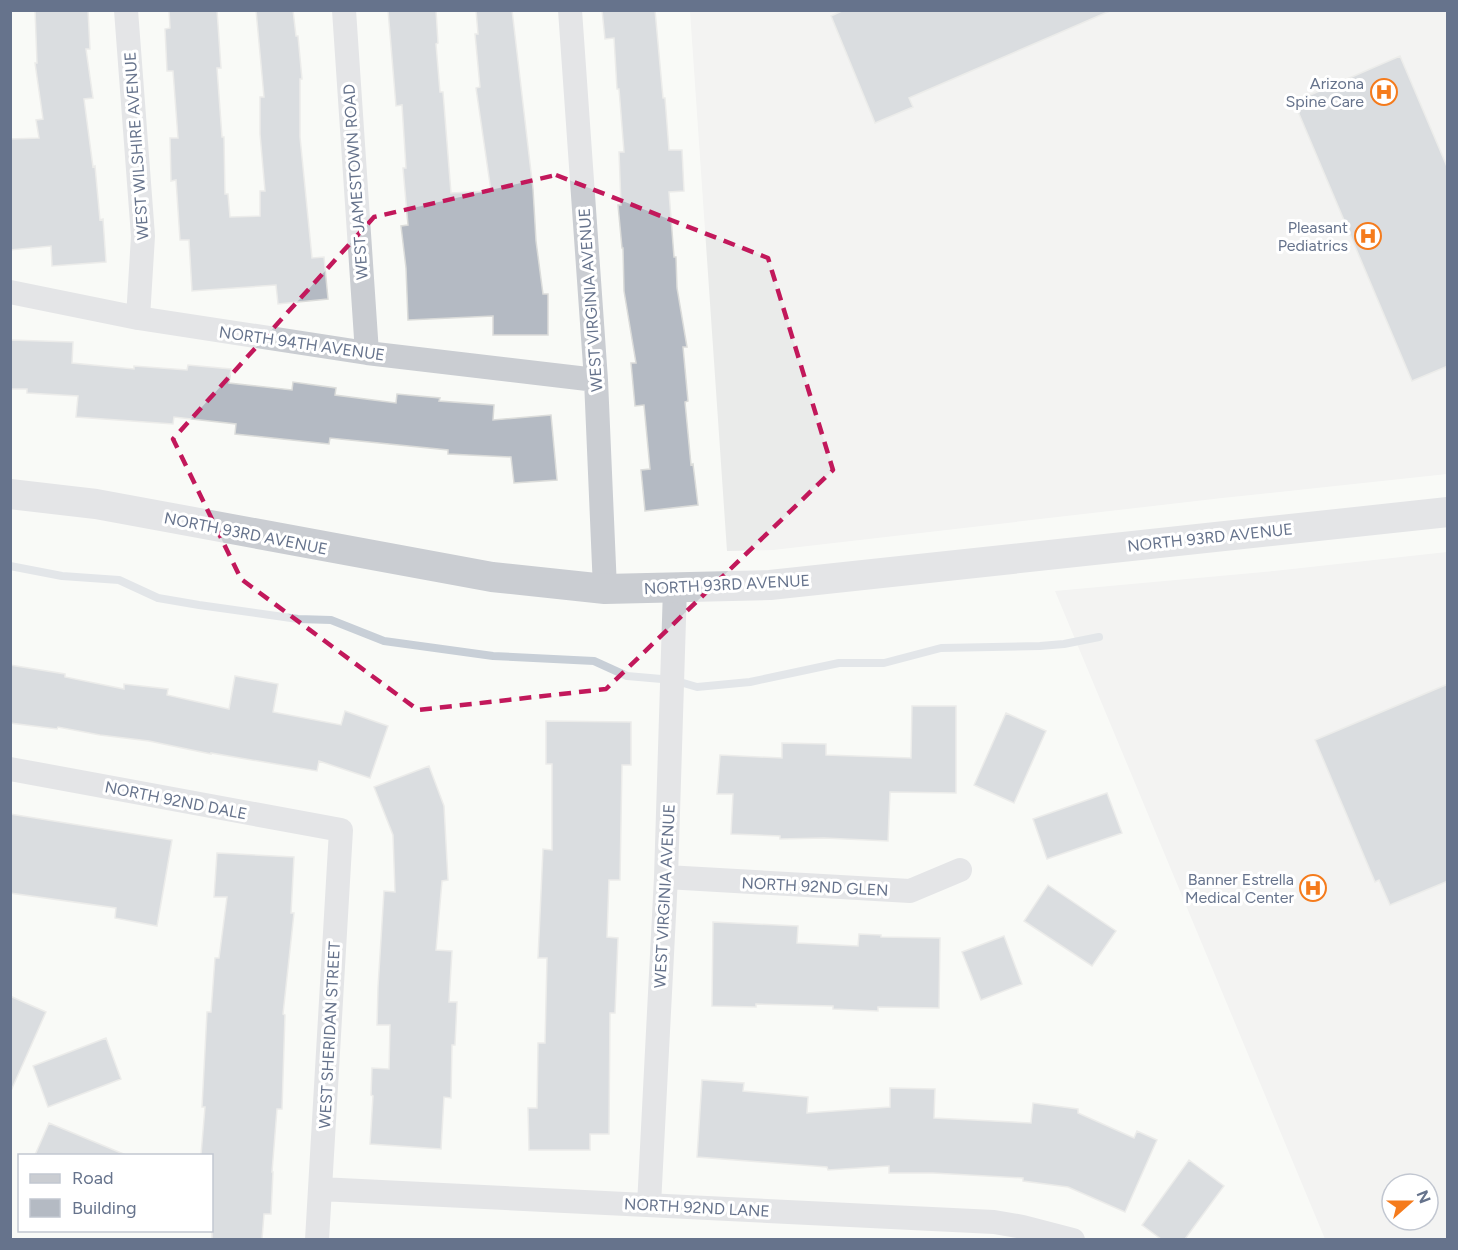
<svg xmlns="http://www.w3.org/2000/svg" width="1458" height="1250" font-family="Figtree,sans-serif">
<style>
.built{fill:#eaebea;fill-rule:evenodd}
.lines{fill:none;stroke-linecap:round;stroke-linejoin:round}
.stream{stroke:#c8cfd7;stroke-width:8}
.building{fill:#b4bac3;stroke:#dbdcda;stroke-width:1.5}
.minor{stroke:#cacdd2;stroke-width:24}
.tertiary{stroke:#cacdd2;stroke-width:30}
.marked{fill:none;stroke:#c2185b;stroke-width:4.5;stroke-dasharray:12 8;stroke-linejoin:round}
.labels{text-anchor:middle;stroke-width:6;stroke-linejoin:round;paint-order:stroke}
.poi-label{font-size:16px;fill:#66738c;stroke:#fff;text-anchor:end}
.street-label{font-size:16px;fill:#66738c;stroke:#fff}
</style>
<rect width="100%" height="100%" fill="#f9faf7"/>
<!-- built -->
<path class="built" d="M 690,11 L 1447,11 L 1447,474 L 1222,498 L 773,550 L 727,551 Z
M 1447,552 L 1447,1239 L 1325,1239 L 1055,591 L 1274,571 ZM 1392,1184 L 1428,1184 L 1428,1220 L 1392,1220 Z"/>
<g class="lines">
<!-- stream -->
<path class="stream" d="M 10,566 L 62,576 L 119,580 L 158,598 L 199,605 L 298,619 L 331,620 L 384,641 L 493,656 L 594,661 L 627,676 L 673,680 L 697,687 L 750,682 L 839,663 L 884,663 L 941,648 L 1040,646 L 1064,644 L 1099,637"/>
</g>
<!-- building -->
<path class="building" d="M 35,10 L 88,10 L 90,49 L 86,49 L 93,98 L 84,99 L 93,167 L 95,166 L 100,220 L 103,219 L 106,262 L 52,266 L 51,246 L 10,250 L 10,139 L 39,138 L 36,120 L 43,119 L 35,63 L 37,63 Z
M 169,10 L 217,10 L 221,68 L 217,68 L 222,137 L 224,137 L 225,194 L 228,194 L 230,217 L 260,216 L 260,191 L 265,191 L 260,134 L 260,97 L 264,97 L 256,10 L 293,10 L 296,36 L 298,36 L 302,79 L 300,79 L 300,137 L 312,258 L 324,257 L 328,299 L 278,304 L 276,285 L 192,291 L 189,240 L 180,240 L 176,180 L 171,181 L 170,138 L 178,138 L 173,71 L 167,71 L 165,29 L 170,28 Z
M 388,10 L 436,10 L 438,43 L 436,44 L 440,92 L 443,92 L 451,193 L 491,191 L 476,88 L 480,87 L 475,34 L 478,34 L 476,10 L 512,10 L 533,189 L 536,241 L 543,294 L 548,294 L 548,335 L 493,335 L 493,316 L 408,320 L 406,268 L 401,226 L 408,225 L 403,168 L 406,168 L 402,105 L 396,106 Z
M 602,10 L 655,10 L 663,98 L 665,98 L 669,150 L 682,150 L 684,191 L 669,192 L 674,257 L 676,257 L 677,288 L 687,347 L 683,347 L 688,401 L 685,402 L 691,465 L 693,464 L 698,505 L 645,511 L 641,470 L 650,469 L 644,405 L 635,406 L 631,363 L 636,363 L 624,291 L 623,248 L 622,248 L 618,205 L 621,205 L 619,152 L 624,152 L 619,89 L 617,89 L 614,38 L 605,39 Z
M 844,10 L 1110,10 L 1110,11 L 909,98 L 913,107 L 875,123 L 831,16 Z
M 1400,56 L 1448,169 L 1448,366 L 1412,381 L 1294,102 Z
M 10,340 L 73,342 L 72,363 L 134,369 L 134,366 L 187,370 L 188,365 L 231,369 L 229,383 L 292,390 L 293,382 L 336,388 L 335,395 L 396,403 L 397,394 L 440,398 L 439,401 L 494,405 L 493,420 L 551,415 L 557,480 L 514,483 L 511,457 L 448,454 L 448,450 L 330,438 L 329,444 L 235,434 L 236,424 L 174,417 L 173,424 L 76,417 L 78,396 L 27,393 L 27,389 L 10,389 Z
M 10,665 L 65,674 L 65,677 L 124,689 L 124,684 L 168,689 L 167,695 L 229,709 L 235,676 L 278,684 L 273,712 L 341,725 L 345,711 L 388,726 L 370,778 L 319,761 L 317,771 L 211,753 L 211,754 L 149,741 L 100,735 L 58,727 L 57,729 L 10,723 Z
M 1448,684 L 1448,881 L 1390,905 L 1379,880 L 1375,882 L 1315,740 Z
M 912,706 L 956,706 L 956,793 L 890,792 L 888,841 L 824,838 L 780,839 L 780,836 L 731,834 L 733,794 L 717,794 L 720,755 L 782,758 L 782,743 L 826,744 L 826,755 L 911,758 Z
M 1006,713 L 1046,731 L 1014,803 L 974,785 Z
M 546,721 L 631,722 L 631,765 L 622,765 L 620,880 L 609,880 L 607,937 L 618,938 L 615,1013 L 610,1013 L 609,1134 L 590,1134 L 590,1150 L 529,1150 L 528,1108 L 537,1108 L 538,1043 L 545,1043 L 547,958 L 538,958 L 543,849 L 552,850 L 552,764 L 546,764 Z
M 429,766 L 444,806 L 448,880 L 442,881 L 436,950 L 452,951 L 449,1002 L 457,1002 L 455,1045 L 452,1045 L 451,1098 L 444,1097 L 441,1149 L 370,1144 L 373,1096 L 371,1095 L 372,1068 L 389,1069 L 390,1025 L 377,1025 L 378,987 L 384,891 L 395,892 L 393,835 L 374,787 Z
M 1107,793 L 1122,833 L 1047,859 L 1033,819 Z
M 10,814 L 172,840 L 157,926 L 115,918 L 116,908 L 10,893 Z
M 217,853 L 294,857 L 291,913 L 294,913 L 283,1014 L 285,1015 L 282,1109 L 277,1109 L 272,1172 L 273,1172 L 271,1214 L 264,1214 L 262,1239 L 212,1239 L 212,1155 L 201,1155 L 205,1107 L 202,1107 L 207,1012 L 211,1012 L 215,958 L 219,958 L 227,897 L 214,897 Z
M 1048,885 L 1116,931 L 1092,966 L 1024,921 Z
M 713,922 L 798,926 L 797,943 L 858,946 L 859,934 L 881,935 L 881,937 L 940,938 L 939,1008 L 878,1007 L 878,1011 L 833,1009 L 833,1006 L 756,1004 L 756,1007 L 712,1006 Z
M 1004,936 L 1022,984 L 981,1000 L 962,952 Z
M 10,996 L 46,1012 L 10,1093 Z
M 106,1038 L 121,1079 L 48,1107 L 33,1066 Z
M 702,1080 L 744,1083 L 743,1091 L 808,1097 L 807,1113 L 890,1107 L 890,1088 L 935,1089 L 934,1118 L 1031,1123 L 1033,1103 L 1078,1109 L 1078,1113 L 1134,1138 L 1137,1131 L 1157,1140 L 1125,1212 L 1068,1187 L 1023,1181 L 1023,1178 L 933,1173 L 889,1173 L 889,1166 L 828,1170 L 827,1167 L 697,1157 Z
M 49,1123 L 126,1155 L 35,1155 Z
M 1189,1160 L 1224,1186 L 1185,1239 L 1161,1239 L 1142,1225 Z"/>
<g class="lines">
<!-- minor -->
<path class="minor" d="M 126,10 L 143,236 L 138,318
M 344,10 L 367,353
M 570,10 L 596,380 L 605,589
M 10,292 L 138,318 L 367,353 L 596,380
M 10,769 L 341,830 L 317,1240
M 666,877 L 910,891 L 960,870
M 320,1189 L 994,1222 L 1023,1227 L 1073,1240
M 649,1205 L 666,877 L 675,588"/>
<!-- tertiary -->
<path class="tertiary" d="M 10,494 L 96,504 L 492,577 L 605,589 L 770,585 L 1448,512"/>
</g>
<!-- marked area -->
<path d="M0 0H1458V1250H0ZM 556,175 L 768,258 L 833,470 L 606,689 L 418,710 L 241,579 L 173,439 L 374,217 Z" fill="#f9faf7" fill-opacity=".55" fill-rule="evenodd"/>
<path class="marked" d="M 556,175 L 768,258 L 833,470 L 606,689 L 418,710 L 241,579 L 173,439 L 374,217 Z"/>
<!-- icons -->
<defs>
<symbol id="hospital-ring" viewBox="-11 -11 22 22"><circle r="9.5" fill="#fff" stroke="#f57b1c" stroke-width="1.5"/><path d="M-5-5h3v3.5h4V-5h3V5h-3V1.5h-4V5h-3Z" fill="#f57b1c"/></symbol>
</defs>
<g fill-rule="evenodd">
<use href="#hospital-ring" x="1369" y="77" width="30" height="30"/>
<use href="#hospital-ring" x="1353" y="221" width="30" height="30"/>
<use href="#hospital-ring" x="1298" y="873" width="30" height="30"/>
</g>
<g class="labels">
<!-- poi labels -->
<g class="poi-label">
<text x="1364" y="89">Arizona<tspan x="1364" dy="18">Spine Care</tspan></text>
<text x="1348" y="233">Pleasant<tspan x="1348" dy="18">Pediatrics</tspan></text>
<text x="1294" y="885">Banner Estrella<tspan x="1294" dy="18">Medical Center</tspan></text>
</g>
<!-- street labels -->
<g class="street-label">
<text transform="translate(136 146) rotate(-94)" y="6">WEST WILSHIRE AVENUE</text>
<text transform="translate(355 182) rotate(-94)" y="6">WEST JAMESTOWN ROAD</text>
<text transform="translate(590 300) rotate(-94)" y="6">WEST VIRGINIA AVENUE</text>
<text transform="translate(302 343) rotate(8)" y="6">NORTH 94TH AVENUE</text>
<text transform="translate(246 533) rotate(11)" y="6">NORTH 93RD AVENUE</text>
<text transform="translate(1210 537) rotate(-6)" y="6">NORTH 93RD AVENUE</text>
<text transform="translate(727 584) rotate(-3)" y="6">NORTH 93RD AVENUE</text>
<text transform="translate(176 800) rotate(11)" y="6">NORTH 92ND DALE</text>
<text transform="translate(815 886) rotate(3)" y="6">NORTH 92ND GLEN</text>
<text transform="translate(664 896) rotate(-87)" y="6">WEST VIRGINIA AVENUE</text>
<text transform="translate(329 1035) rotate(-87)" y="6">WEST SHERIDAN STREET</text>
<text transform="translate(697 1207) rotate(3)" y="6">NORTH 92ND LANE</text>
</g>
</g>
<!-- border -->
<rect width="1458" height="1250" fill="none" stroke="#66738c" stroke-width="24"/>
<!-- legend -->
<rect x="18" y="1154" width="195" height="78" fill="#ffffff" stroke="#c2c7d1" stroke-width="1.5"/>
<rect x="30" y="1174" width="30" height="9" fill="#cacdd2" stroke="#c2c7d1" stroke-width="1.5"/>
<text x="72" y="1184" font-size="18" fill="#66738c">Road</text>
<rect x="30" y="1199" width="30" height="18" fill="#b4bac3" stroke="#c2c7d1" stroke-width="1.5"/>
<text x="72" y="1214" font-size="18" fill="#66738c">Building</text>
<!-- north arrow -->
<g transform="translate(1410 1202) rotate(69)"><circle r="28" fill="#ffffff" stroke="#c2c7d1" stroke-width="1.5"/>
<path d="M0-4.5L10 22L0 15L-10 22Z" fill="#f57b1c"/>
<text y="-9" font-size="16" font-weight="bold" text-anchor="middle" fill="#66738c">N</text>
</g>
</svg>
